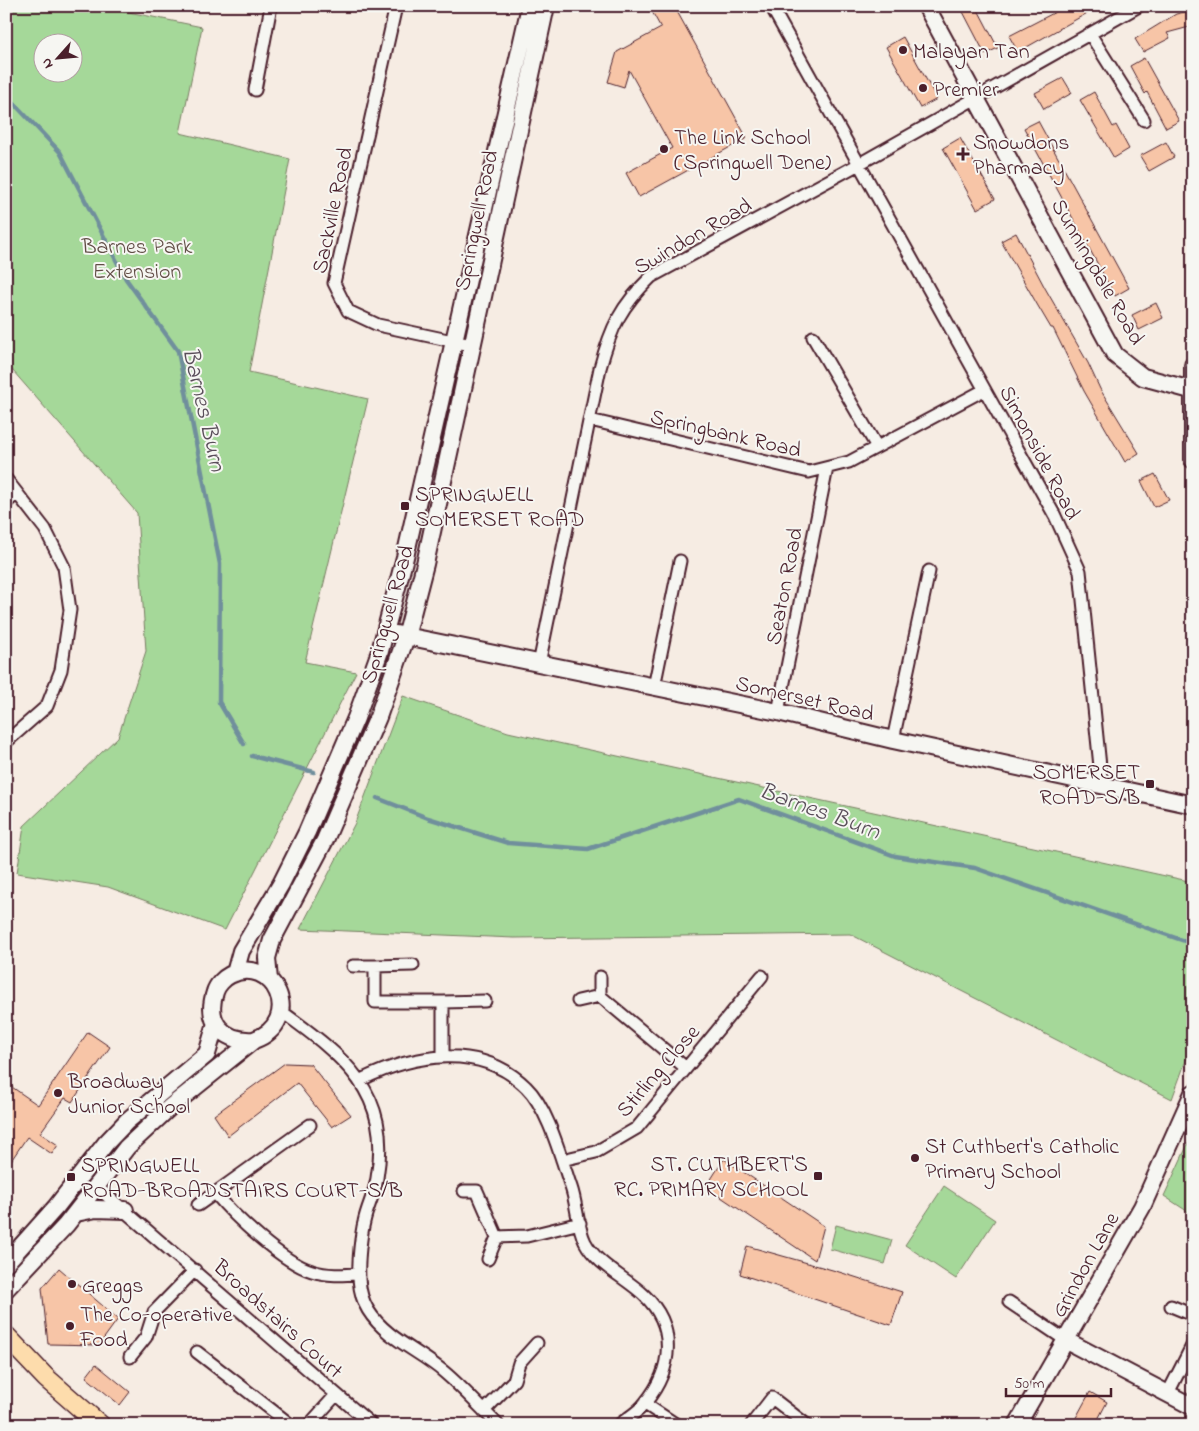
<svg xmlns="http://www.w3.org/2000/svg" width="1199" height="1431" font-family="'Indie Flower',sans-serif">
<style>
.green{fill:#a5d899;stroke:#787c62;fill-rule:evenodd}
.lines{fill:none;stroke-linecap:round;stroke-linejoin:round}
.stream{stroke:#708f9c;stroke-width:4.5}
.building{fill:#f7c5a7;stroke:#4a1f2b}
.street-casing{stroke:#4a1f2b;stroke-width:15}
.secondary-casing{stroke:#4a1f2b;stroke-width:20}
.primary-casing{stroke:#4a1f2b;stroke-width:22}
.street{stroke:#f6f6f2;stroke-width:11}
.secondary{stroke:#f6f6f2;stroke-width:16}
.primary{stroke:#fddcac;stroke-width:19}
.poi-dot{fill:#4a1f2b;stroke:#f6f6f2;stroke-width:2}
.labels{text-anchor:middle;stroke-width:4;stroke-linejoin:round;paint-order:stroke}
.poi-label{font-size:22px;fill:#4a1f2b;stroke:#f6f6f2;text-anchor:start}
.street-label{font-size:22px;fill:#4a1f2b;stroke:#f6f6f2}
.park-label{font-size:22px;fill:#614d46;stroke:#f6f6f2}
.water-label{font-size:24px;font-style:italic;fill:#5a4e5a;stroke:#f6f6f2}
</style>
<rect width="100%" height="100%" fill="#f6ece3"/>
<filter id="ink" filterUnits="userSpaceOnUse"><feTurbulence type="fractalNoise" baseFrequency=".02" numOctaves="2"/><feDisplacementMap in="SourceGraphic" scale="10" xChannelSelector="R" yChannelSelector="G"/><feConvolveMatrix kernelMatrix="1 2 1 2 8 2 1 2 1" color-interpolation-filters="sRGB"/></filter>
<g filter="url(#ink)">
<!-- green -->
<path class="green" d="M 6,6 L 99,6 L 202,27 L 180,133 L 290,159 L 249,372 L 368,399 L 305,662 L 356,672 L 225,930 L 108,887 L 17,873 L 24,826 L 118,737 L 146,651 L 137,513 L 6,363 ZM 42,42 L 72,42 L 72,72 L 42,72 Z
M 403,696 L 508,732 L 1193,882 L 1193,1041 L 1172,1099 L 850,934 L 514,938 L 300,929 L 355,823 Z
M 1193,1133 L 1193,1215 L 1164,1196 Z
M 944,1186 L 995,1220 L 956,1279 L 905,1245 Z
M 836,1225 L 892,1240 L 885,1264 L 830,1249 Z"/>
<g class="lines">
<!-- stream -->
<path class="stream" d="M 6,95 L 60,152 L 126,279 L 178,351 L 220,564 L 219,702 L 244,744
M 252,756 L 314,772
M 377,798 L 428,818 L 508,843 L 588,849 L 739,799 L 895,856 L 975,868 L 1193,944"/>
</g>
<!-- building -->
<path class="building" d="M 649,6 L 674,6 L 747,138 L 639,197 L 626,173 L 672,148 L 629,70 L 624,87 L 608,82 L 617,52 L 661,28 Z
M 960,6 L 976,6 L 998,48 L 985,54 Z
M 1067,6 L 1100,6 L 1018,52 L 1009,36 Z
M 1193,10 L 1193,26 L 1167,33 L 1170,38 L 1143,52 L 1135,39 L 1176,14 Z
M 903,37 L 937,99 L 920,108 L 886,47 Z
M 1144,58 L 1179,121 L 1166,128 L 1147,92 L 1145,94 L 1130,66 Z
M 1063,78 L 1072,93 L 1044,109 L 1035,93 Z
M 1094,92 L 1113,127 L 1116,125 L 1129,149 L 1114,158 L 1080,100 Z
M 1038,121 L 1129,288 L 1115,296 L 1024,128 Z
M 960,138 L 995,199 L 977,209 L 943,148 Z
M 1166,142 L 1174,157 L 1149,171 L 1140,156 Z
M 1016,233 L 1045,288 L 1088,363 L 1100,389 L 1139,453 L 1125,462 L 1084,391 L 1053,328 L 1051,328 L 1038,306 L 1001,241 Z
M 1156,303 L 1163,318 L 1139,330 L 1132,315 Z
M 1155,474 L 1169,500 L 1154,507 L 1141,481 Z
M 88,1032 L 110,1047 L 72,1102 L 65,1098 L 40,1133 L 58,1145 L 52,1154 L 27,1137 L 6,1168 L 6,1083 L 38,1105 Z
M 285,1063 L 310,1064 L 351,1115 L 332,1127 L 297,1083 L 228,1136 L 214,1115 Z
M 724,1159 L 824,1226 L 815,1260 L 706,1187 Z
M 747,1246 L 836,1271 L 902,1292 L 891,1325 L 740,1274 Z
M 59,1268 L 118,1319 L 99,1345 L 48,1344 L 42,1288 Z
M 96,1364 L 130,1392 L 120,1405 L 86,1377 Z
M 1090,1392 L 1107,1402 L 1095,1425 L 1072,1425 Z"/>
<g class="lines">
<defs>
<path id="street" d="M 396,6 L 334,283 L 348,311 L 378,325 L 471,345
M 771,6 L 1055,516 L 1080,571 L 1102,786
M 1090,34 L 1144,120
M 255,90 L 271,6
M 813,337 L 877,447
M 590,420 L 809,472 L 849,462 L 984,390
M 6,479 L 45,529 L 64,567 L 70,610 L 61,670 L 47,706 L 6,742
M 6,503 L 17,493
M 539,664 L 600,368 C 611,327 621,306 651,277 L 859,164 L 1139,6
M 654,687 L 680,561
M 778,712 L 827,468
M 893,740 L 929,571
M 413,965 L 375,966 L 375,1002 L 443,1002
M 353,966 L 375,966
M 600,977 L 600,996 L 686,1068
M 578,1001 L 600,996
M 281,1011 C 344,1057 392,1092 377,1178 C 375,1193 367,1207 364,1222 C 362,1230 361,1239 360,1248 C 358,1269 357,1292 368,1310 C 386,1339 420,1351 444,1372 C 463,1388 480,1407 498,1425
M 443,1057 L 443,1002 L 485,1001
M 361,1080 C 413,1054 481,1042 526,1087 C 548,1108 561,1158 571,1187 C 577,1204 577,1226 585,1242 C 597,1265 625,1277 644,1295 C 677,1326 673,1369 645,1403 C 639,1412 627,1418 619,1425
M 310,1125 L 215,1193 C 235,1217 282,1262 312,1271 C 327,1276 343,1275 358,1274
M 562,1160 L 596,1152 L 637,1128 L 762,976
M 97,1187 L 372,1425
M 464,1191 L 477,1191 L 497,1237 L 527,1236 L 580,1223
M 198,1205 L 215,1193
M 488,1259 L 497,1237
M 1009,1302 L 1067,1341
M 1171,1306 L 1193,1315
M 197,1352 L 291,1425
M 130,1357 L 146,1337 L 154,1312 L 195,1270
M 1168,1393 L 1193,1344
M 645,1404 L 677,1425
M 484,1411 L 514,1380 L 519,1363 L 537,1343
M 309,1425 L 336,1395
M 751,1425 L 772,1398 L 807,1425"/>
<path id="secondary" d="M 926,6 L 1115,355 L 1143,377 L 1191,390
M 1193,365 L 1193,460
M 396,634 L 778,712 L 893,740 L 1193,805
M 235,973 L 241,951 L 281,884 L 307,832 L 356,718 L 380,651 L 405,557 L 530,6
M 269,980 L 267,958 L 272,940 L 325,840 L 378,717 L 406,637 L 425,564 L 546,6
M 76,1213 L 96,1209 L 125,1210
M 6,1263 L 56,1207 L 106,1143 L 127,1121 L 207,1054 L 216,1023
M 6,1289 L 66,1225 L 127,1147 L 169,1108 L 254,1040 C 306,1021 273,953 230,975 C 224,978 217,985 215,992 C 205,1022 223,1042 254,1040
M 1067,1341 L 1193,1407
M 1017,1425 L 1142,1207 L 1193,1093"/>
<path id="primary" d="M 6,1336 L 46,1378 L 100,1425"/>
</defs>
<!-- street casing -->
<use href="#street" class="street-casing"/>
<!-- secondary casing -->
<use href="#secondary" class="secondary-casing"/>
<!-- primary casing -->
<use href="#primary" class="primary-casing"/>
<!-- street -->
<use href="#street" class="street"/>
<!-- secondary -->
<use href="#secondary" class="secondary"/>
<!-- primary -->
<use href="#primary" class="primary"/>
</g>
</g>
<!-- markers -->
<g class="poi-dot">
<circle cx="903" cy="50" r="5"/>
<circle cx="923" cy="88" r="5"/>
<circle cx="664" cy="149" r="5"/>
<path d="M960.5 146.5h5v5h5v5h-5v5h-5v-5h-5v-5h5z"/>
<rect x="400" y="501" width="10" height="10" rx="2.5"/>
<rect x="1145" y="779" width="10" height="10" rx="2.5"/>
<circle cx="58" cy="1093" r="5"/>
<circle cx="915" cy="1158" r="5"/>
<rect x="813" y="1171" width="10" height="10" rx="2.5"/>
<rect x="66" y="1172" width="10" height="10" rx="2.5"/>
<circle cx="72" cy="1284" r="5"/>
<circle cx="70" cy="1326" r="5"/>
</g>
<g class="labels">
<!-- poi labels -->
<g class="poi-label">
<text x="913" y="58">Malayan Tan</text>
<text x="933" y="96">Premier</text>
<text x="674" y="144">The Link School<tspan x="674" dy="25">(Springwell Dene)</tspan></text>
<text x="973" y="149">Snowdons<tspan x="973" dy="25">Pharmacy</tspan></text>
<text x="415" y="501">SPRINGWELL<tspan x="415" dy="25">SOMERSET ROAD</tspan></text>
<text x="1140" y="779" text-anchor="end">SOMERSET<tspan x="1140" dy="25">ROAD-S/B</tspan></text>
<text x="68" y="1088">Broadway<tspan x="68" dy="25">Junior School</tspan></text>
<text x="925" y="1153">St Cuthbert's Catholic<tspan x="925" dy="25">Primary School</tspan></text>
<text x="808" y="1171" text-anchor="end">ST. CUTHBERT'S<tspan x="808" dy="25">RC. PRIMARY SCHOOL</tspan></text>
<text x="81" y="1172">SPRINGWELL<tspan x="81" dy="25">ROAD-BROADSTAIRS COURT-S/B</tspan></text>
<text x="82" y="1292">Greggs</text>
<text x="80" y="1321">The Co-operative<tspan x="80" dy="25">Food</tspan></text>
</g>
<!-- street labels -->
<g class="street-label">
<text transform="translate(331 210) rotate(-78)" y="8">Sackville Road</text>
<text transform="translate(475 220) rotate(-78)" y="8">Springwell Road</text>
<text transform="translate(692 235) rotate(-30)" y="8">Swindon Road</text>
<text transform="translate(1099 271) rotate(60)" y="8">Sunningdale Road</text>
<text transform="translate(726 432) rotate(13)" y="8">Springbank Road</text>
<text transform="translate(1041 452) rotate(62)" y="8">Simonside Road</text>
<text transform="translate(783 586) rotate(-79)" y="8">Seaton Road</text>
<text transform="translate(386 614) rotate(-74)" y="8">Springwell Road</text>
<text transform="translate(805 697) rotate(13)" y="8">Somerset Road</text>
<text transform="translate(657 1070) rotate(-49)" y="8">Stirling Close</text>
<text transform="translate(1084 1264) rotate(-61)" y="8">Grindon Lane</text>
<text transform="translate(279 1318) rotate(42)" y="8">Broadstairs Court</text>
</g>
<!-- park labels -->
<g class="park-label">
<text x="137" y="253">Barnes Park<tspan x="137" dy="25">Extension</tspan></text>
</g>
<!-- water labels -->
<g class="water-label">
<text transform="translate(205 409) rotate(77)" y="8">Barnes Burn</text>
<text transform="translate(820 810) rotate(20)" y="8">Barnes Burn</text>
</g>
</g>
<!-- margin -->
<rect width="1199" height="1431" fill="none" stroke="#f6f6f2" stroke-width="25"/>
<rect x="12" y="12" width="1174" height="1406" fill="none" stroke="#4a1f2b" stroke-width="2" filter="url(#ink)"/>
<!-- north arrow -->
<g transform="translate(58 58) rotate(243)"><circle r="24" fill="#f6f6f2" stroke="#b1a0a2"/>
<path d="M0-4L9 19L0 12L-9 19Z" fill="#4a1f2b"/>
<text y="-8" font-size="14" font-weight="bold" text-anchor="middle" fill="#4a1f2b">N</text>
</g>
<!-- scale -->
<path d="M1006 1388v8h105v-8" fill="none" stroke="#4a1f2b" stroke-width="2.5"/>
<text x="1014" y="1388" font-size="15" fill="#4a1f2b" stroke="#f6f6f2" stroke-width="4" paint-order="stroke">50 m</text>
</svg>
